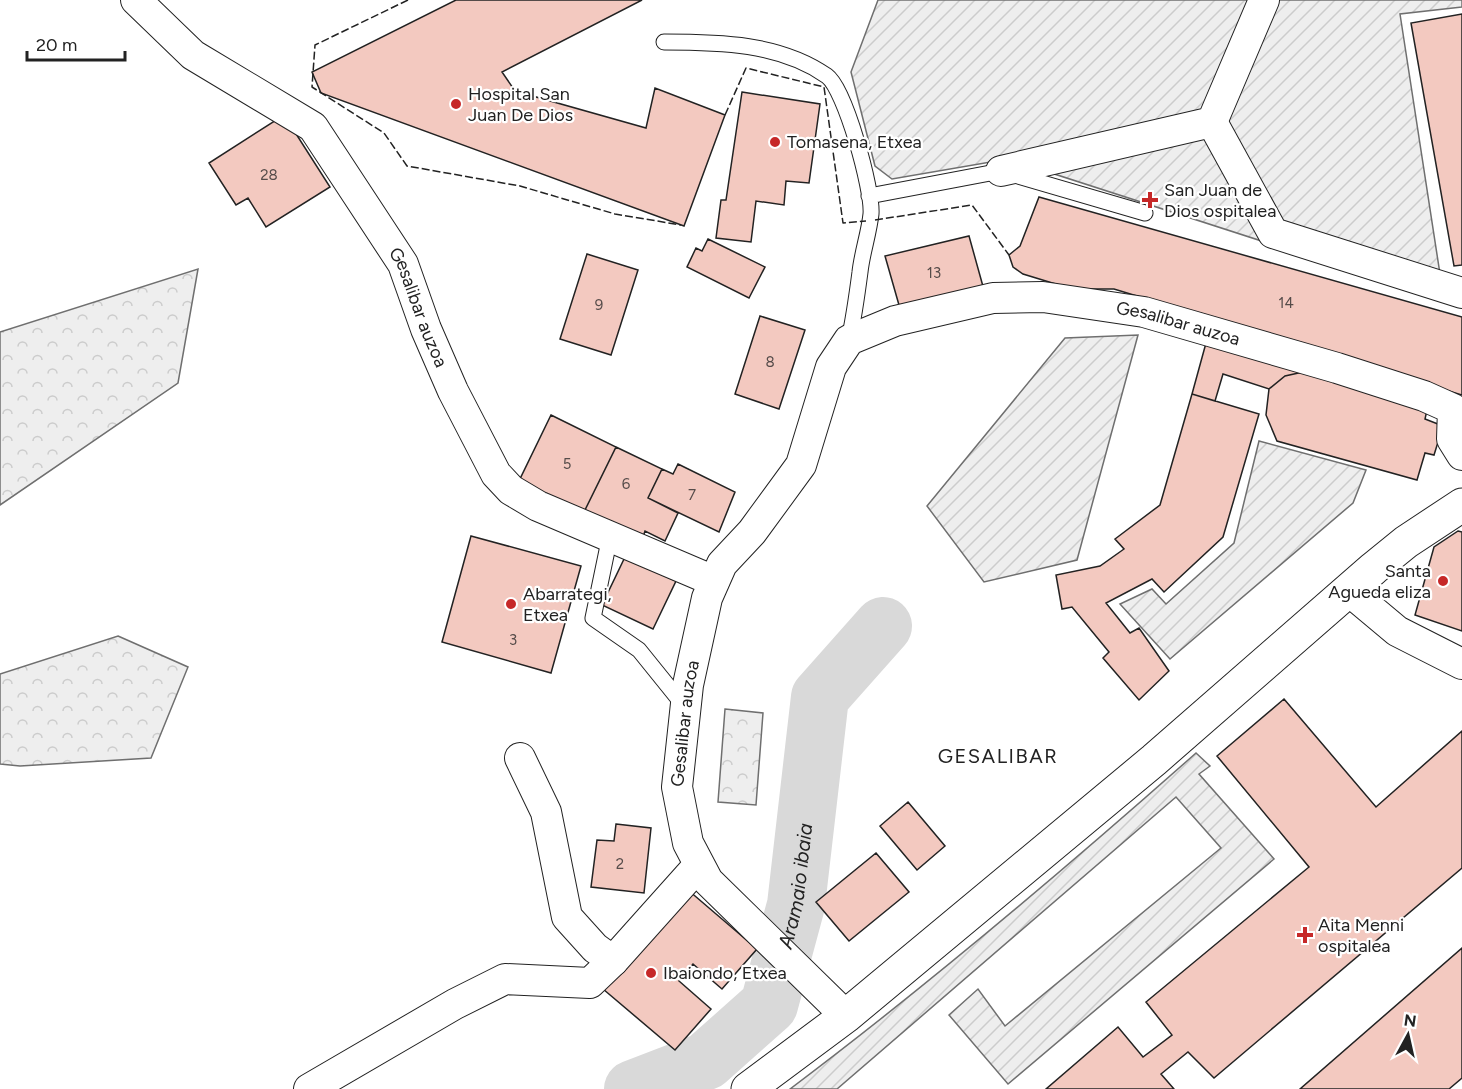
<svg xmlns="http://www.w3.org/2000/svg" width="1462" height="1089" font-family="Figtree,sans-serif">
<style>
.forest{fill:url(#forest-crowns);stroke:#6f6f6f;stroke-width:1.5}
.garden{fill:url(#garden-furrows);stroke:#6f6f6f;stroke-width:1.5}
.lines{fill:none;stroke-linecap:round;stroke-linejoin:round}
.river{stroke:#d9d9d9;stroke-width:58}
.building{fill:#f3c9c0;stroke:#222;stroke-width:1.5}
.lane-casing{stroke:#222;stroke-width:17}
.street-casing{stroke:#222;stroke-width:32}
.secondary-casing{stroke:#222;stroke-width:35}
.lane{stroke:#fff;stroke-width:15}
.street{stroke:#fff;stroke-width:30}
.secondary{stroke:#fff;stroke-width:33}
.fence{stroke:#222;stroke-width:1.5;stroke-dasharray:8 3;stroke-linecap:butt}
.poi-dot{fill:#c62828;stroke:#fff;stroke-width:2}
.labels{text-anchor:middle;stroke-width:4.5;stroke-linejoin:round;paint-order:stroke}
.number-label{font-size:15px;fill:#564c4a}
.poi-label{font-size:18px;fill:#222;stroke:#fff;text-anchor:start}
.street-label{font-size:18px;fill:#222;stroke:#fff}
.neighbourhood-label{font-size:20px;letter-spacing:1.5px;fill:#222;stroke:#fff}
.water-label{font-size:20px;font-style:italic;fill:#222;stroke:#fff}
</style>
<defs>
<pattern id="forest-crowns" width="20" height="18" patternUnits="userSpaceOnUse" patternTransform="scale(1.5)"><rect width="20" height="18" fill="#eee"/><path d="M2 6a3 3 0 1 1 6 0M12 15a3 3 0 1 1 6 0" fill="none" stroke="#ccc"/></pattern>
<pattern id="garden-furrows" width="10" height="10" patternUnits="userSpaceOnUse" patternTransform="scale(1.5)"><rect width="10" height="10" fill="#eee"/><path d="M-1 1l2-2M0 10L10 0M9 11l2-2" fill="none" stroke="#ccc"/></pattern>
</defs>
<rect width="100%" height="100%" fill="#fff"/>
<!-- forest -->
<path class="forest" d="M 198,269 L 178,383 L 0,505 L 0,332 Z
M 118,636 L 188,667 L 151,758 L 20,766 L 0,764 L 0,674 Z
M 725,709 L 763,713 L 756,805 L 718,802 Z"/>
<!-- garden -->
<path class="garden" d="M 878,0 L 1462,0 L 1462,7 L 1400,14 L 1444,300 L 1008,159 L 892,179 L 875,166 L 851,72 Z
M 1138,335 L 1077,560 L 984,582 L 927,506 L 1065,338 Z
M 1259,441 L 1366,470 L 1353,503 L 1170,659 L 1120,604 L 1152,589 L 1166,604 L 1234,543 Z
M 1196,753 L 1210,766 L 1199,774 L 1274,859 L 1008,1084 L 949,1015 L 978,989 L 1005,1026 L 1221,848 L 1176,797 L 837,1089 L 790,1089 C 931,983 1064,870 1196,753 Z"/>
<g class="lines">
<!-- river -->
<path class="river" id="s1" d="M 633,1089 L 706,1061 L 769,1005 L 796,905 L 820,697 L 883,626"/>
</g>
<!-- building -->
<path class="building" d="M 456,0 L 642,0 L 502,72 L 515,91 L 646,128 L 655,88 L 725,115 L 684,226 L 321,93 L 312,72 Z
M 1462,14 L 1462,265 L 1454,266 L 1411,23 Z
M 742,92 L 820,104 L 809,183 L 786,181 L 784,205 L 756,201 L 751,242 L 716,238 L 721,200 L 726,200 Z
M 284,115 L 330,187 L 266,227 L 248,198 L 236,205 L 209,163 Z
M 1039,197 L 1462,317 L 1462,395 L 1114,289 L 1072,289 L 1023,274 L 1013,267 L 1009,255 L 1020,246 Z
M 969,236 L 984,290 L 901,312 L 885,256 Z
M 708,239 L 765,267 L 749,298 L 687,267 L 696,248 L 702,251 Z
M 587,254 L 638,270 L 611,355 L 560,339 Z
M 760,316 L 805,330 L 779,409 L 735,394 Z
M 1206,343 L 1303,372 L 1285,376 L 1269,389 L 1223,374 L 1215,401 L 1192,394 Z
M 1303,372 L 1427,410 L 1425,419 L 1443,426 L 1434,455 L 1425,453 L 1417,480 L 1277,441 L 1266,415 L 1269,389 L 1285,376 Z
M 1192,394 L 1259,414 L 1223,537 L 1164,592 L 1152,579 L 1106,603 L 1130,633 L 1139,628 L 1169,671 L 1139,700 L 1103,658 L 1109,652 L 1072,607 L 1062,609 L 1056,575 L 1100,566 L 1124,549 L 1115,539 L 1160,505 Z
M 551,415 L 616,447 L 584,512 L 519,481 Z
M 616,447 L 662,469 L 648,498 L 678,513 L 665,541 L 645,531 L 642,540 L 584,512 Z
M 678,464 L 735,492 L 719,532 L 648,498 L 662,469 L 673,474 Z
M 1458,531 L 1462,532 L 1462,631 L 1415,615 L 1434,547 Z
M 471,536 L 581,566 L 551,673 L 442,642 Z
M 625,557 L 676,581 L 653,629 L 602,605 Z
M 1284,699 L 1376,807 L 1462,731 L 1462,868 L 1214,1078 L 1188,1052 L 1161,1074 L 1174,1089 L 1046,1089 L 1118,1027 L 1143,1057 L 1172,1035 L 1146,1002 L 1309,867 L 1217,756 Z
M 908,802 L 945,846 L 917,870 L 880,826 Z
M 616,824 L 651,828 L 644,893 L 591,887 L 597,840 L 614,841 Z
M 876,853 L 909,892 L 849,941 L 816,902 Z
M 688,890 L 757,949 L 722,989 L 693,964 L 679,981 L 711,1009 L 675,1050 L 603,989 Z
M 1462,948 L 1462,1078 L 1449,1089 L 1300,1089 Z"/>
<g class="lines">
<defs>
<path id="lane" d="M 664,42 C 719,42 780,43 827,76 C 845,89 873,190 871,214 C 869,233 862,253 860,272 C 857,295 854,317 849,340
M 869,196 L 1001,171 L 1145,213
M 610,536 L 593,618 L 639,650 L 685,707"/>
<g id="street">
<path id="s2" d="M 136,0 L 193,55 L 313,127 L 403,264 L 426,329 L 453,391 L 496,474 L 511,490 L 538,506 L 714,581"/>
<path d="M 1212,122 L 1273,233 L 1462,293"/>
<path d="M 1001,171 L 1212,122 L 1264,0"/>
<path d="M 1348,590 L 1397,631 L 1462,664"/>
<path d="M 520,758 L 546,812 L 567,917 L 595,948 L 613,961"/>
<path id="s3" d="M 846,1016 L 708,881 L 688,843 L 677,787 L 688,685 L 707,598 L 722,564 L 752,532 L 801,465 L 831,367 L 849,340 L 895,321 L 993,298 L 1043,297 L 1144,312 L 1337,368 L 1424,396 L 1453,409 L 1452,439 L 1462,455"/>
<path d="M 309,1089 L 455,1004 L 505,979 L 590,983 L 613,961 L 698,866"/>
</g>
<path id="secondary" d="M 748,1089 L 846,1016 L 1154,760 L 1374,568 L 1406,542 L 1462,505"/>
</defs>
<!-- lane casing -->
<use href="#lane" class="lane-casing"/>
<!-- street casing -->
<use href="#street" class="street-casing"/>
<!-- secondary casing -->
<use href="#secondary" class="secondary-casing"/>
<!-- lane -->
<use href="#lane" class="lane"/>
<!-- street -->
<use href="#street" class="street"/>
<!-- secondary -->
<use href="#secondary" class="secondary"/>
<!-- fence -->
<path class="fence" d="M 408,0 L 315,45 L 312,87 L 384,133 L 407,166 L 520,186 L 615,214 L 681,225
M 725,115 L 746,68 L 824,87 L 843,223 L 866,221
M 875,220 L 972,205 L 1009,255"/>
</g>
<!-- markers -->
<g class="poi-dot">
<circle cx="456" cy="104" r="6"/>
<circle cx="775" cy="142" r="6"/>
<path d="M1147 191h6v6h6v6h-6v6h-6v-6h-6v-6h6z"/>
<circle cx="1443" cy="581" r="6"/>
<circle cx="511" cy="604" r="6"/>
<path d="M1302 926h6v6h6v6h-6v6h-6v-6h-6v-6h6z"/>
<circle cx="651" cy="973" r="6"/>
</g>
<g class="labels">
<!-- number labels -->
<g class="number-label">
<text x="269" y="180">28</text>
<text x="934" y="278">13</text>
<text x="1286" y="308">14</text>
<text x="599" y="310">9</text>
<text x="770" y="367">8</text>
<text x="567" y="469">5</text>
<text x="626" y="489">6</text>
<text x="692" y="500">7</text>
<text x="513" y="645">3</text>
<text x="620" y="869">2</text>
</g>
<!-- poi labels -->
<g class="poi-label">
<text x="468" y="100">Hospital San<tspan x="468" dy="21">Juan De Dios</tspan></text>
<text x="787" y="148">Tomasena, Etxea</text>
<text x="1164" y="196">San Juan de<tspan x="1164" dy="21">Dios ospitalea</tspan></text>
<text x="1431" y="577" text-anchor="end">Santa<tspan x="1431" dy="21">Agueda eliza</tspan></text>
<text x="523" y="600">Abarrategi,<tspan x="523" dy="21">Etxea</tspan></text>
<text x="1318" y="931">Aita Menni<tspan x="1318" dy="21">ospitalea</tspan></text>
<text x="663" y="979">Ibaiondo, Etxea</text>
</g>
<!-- street labels -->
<g class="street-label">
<text dy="6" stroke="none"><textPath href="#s2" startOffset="429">Gesalibar auzoa</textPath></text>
<text dy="6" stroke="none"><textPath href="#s3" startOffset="1122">Gesalibar auzoa</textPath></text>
<text dy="6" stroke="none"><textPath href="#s3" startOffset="357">Gesalibar auzoa</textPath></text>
</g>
<!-- neighbourhood labels -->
<g class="neighbourhood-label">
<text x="998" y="763">GESALIBAR</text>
</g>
<!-- water labels -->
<g class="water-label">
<text dy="7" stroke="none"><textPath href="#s1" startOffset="285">Aramaio ibaia</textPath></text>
</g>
</g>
<!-- north arrow -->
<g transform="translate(1408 1035) rotate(8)" stroke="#ffffff" stroke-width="4.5" paint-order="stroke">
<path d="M0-4.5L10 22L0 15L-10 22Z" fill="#222222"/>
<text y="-9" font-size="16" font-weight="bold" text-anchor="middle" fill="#222222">N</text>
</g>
<!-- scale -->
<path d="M27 51v9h98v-9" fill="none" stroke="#222222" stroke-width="3"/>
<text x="36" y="51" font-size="18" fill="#222222" stroke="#ffffff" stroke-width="4.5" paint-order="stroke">20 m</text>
</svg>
